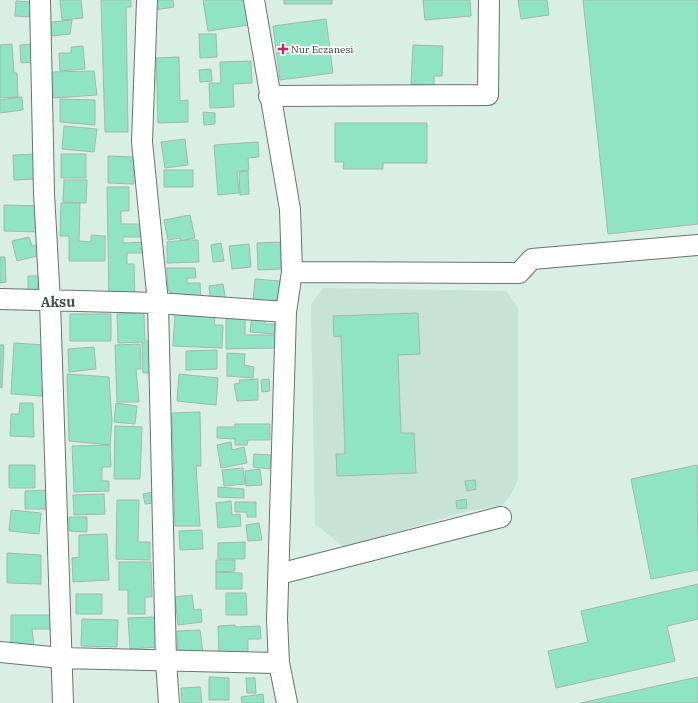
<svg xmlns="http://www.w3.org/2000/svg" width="698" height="703" font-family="'IBM Plex Serif',serif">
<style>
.built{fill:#c6e3d6}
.building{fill:#8fe5c3;stroke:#a3b7ae}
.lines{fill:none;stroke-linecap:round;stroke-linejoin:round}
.minor-casing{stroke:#65776f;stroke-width:22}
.minor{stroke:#fff;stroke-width:20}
.poi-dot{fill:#b72a62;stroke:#fff;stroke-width:1.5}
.labels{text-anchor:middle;stroke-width:3.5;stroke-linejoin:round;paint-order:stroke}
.poi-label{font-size:10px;fill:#333b38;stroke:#fff;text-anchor:start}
.district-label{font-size:14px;font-weight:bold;fill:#41524b;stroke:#fff}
</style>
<rect width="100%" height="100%" fill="#d9eee4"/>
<!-- built -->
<path class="built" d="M 323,288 L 506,291 L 518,307 L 518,480 L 510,496 L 501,506 L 468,511 L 344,547 L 315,524 L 311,304 Z"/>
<!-- building -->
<path class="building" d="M 60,0 L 81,0 L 83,18 L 62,20 Z
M 101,0 L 131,0 L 131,7 L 126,7 L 128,132 L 105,132 Z
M 153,0 L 173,0 L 174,7 L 154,10 Z
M 203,0 L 245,0 L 249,25 L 208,31 Z
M 284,0 L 332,0 L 332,4 L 284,4 Z
M 423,0 L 470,0 L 471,16 L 425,20 Z
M 518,0 L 547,0 L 549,15 L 521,19 Z
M 583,0 L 698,0 L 698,224 L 608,234 Z
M 16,1 L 31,2 L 29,17 L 15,16 Z
M 326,19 L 333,73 L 280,80 L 273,26 Z
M 72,20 L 70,34 L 51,36 L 51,22 Z
M 199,34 L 216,34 L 217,57 L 200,58 Z
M 12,44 L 14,73 L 17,73 L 18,97 L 0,98 L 0,45 Z
M 34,44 L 35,62 L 21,63 L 20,45 Z
M 413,45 L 443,46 L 442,76 L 434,76 L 434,86 L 411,84 Z
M 83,46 L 85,69 L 60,71 L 59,53 L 71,53 L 71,47 Z
M 179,57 L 180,101 L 188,100 L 188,122 L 158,123 L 156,58 Z
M 251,61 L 252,83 L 233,84 L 234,107 L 210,108 L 209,83 L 221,83 L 220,62 Z
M 211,69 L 212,81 L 200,82 L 199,70 Z
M 94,71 L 97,95 L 54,98 L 51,72 Z
M 22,97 L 23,110 L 0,113 L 0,100 Z
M 60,99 L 95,100 L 95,125 L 60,122 Z
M 203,112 L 215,113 L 215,124 L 204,125 Z
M 335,123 L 427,123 L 427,163 L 383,163 L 383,169 L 343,169 L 344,162 L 335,162 Z
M 64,126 L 97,129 L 94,152 L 62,149 Z
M 185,139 L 188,165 L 165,168 L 161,142 Z
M 258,142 L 259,157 L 248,158 L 249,170 L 237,171 L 239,193 L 218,195 L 214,145 Z
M 36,154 L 37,179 L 14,180 L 13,155 Z
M 61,154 L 86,154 L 86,178 L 61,178 Z
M 108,156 L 134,157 L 134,184 L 108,183 Z
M 164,170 L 193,170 L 193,187 L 164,187 Z
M 248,171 L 249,194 L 240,195 L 239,172 Z
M 64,180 L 87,180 L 86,203 L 63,202 Z
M 107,187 L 129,187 L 129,211 L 121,211 L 121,224 L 148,224 L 148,237 L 123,237 L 123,243 L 147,242 L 148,253 L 127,253 L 127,264 L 134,264 L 135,298 L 109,298 Z
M 61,203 L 80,203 L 79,241 L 91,242 L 91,235 L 105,236 L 105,261 L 69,261 L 69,236 L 60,236 Z
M 4,205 L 42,206 L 42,232 L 4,231 Z
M 190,215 L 195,238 L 181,241 L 180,238 L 168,240 L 164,220 Z
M 29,237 L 32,246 L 43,243 L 45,254 L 17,261 L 12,241 Z
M 187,240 L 198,240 L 199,262 L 167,263 L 167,242 Z
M 280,242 L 281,269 L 258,270 L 257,243 Z
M 221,243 L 224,261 L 213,262 L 211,245 Z
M 249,244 L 251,267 L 232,269 L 229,246 Z
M 0,257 L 5,257 L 6,282 L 0,283 Z
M 167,268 L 195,268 L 196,278 L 187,278 L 187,283 L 200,283 L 201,301 L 171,301 L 171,291 L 168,291 Z
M 28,276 L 39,276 L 37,293 L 28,292 Z
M 255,279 L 280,281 L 279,304 L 253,302 Z
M 223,284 L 226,302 L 211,304 L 209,286 Z
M 144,313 L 145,341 L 158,340 L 159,373 L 143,373 L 142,342 L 118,343 L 117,314 Z
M 418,313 L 420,354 L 398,355 L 401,433 L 414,433 L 416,473 L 337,476 L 336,454 L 345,454 L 341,336 L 334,337 L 333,316 Z
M 70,314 L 111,314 L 111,341 L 70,341 Z
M 175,315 L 215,317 L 214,325 L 223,325 L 222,348 L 173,346 Z
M 245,316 L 245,335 L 276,335 L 277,348 L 226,349 L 226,317 Z
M 252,316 L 265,318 L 265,324 L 275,324 L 274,334 L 250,332 Z
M 14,343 L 45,345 L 42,396 L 11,394 Z
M 140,344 L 141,369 L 136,369 L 139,402 L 117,402 L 115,345 Z
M 0,345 L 4,345 L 2,388 L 0,387 Z
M 94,347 L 96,369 L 69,372 L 68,349 Z
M 217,350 L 217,369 L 186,370 L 186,351 Z
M 227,353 L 245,354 L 244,365 L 254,367 L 253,378 L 227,376 Z
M 67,374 L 109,377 L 112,421 L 110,445 L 69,441 Z
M 179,374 L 218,378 L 216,405 L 177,401 Z
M 258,379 L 258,400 L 237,401 L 234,384 L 240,383 L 239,380 Z
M 269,379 L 270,391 L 262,392 L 261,380 Z
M 20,403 L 33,403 L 34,437 L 10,436 L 11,414 L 19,414 Z
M 116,403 L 137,406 L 135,424 L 114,422 Z
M 200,412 L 201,466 L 196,466 L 200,526 L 175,526 L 172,413 Z
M 235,424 L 270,424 L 270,440 L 248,440 L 247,445 L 235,445 L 235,439 L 217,438 L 217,427 L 235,427 Z
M 115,426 L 142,427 L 140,479 L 114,479 Z
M 231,442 L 232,450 L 244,447 L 247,463 L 221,468 L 217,445 Z
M 110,445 L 111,467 L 102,467 L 102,481 L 109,481 L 109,491 L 74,492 L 72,446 Z
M 254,454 L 271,455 L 270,469 L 253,467 Z
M 9,465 L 35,465 L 35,488 L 9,488 Z
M 697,465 L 698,570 L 651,579 L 631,479 Z
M 243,468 L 245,484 L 224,486 L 222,470 Z
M 260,469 L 262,485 L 246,486 L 245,471 Z
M 475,480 L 476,489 L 467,491 L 465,481 Z
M 218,487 L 244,489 L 244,498 L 218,497 Z
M 51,490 L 51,509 L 25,509 L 25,491 Z
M 153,492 L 154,503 L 145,504 L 143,494 Z
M 104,494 L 105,514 L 74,515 L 73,495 Z
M 466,499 L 467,508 L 457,509 L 456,501 Z
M 117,500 L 139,500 L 138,542 L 150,542 L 150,560 L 116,559 Z
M 231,501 L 232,515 L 240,514 L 241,526 L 218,528 L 216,503 Z
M 235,502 L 256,502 L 256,517 L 247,517 L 247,512 L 235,512 Z
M 11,510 L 41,513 L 39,534 L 9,531 Z
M 69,517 L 87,517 L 87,532 L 69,531 Z
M 259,523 L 262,540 L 248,541 L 246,525 Z
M 202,530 L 203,549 L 180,550 L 179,531 Z
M 107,534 L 109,580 L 73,582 L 72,558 L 79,557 L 79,535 Z
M 245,542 L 245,559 L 218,559 L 218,543 Z
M 7,553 L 41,555 L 41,584 L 7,583 Z
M 216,560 L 235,560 L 235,571 L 216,572 Z
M 119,562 L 151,562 L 152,597 L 145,597 L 145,614 L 128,614 L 128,590 L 119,590 Z
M 216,572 L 242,573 L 242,589 L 216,589 Z
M 698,584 L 698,619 L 667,626 L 675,661 L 556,688 L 548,651 L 588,642 L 581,611 Z
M 226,593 L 246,593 L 247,615 L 226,615 Z
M 76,594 L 102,594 L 102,614 L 76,614 Z
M 192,595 L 194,610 L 201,609 L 202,622 L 178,625 L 175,597 Z
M 11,615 L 52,615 L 53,629 L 32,629 L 34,647 L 11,647 Z
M 155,617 L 157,647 L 130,649 L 128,618 Z
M 82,619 L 118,620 L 117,647 L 81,646 Z
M 235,625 L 235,627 L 260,626 L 261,639 L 248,639 L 248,654 L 219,657 L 218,626 Z
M 200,630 L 203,653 L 178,653 L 177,631 Z
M 209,677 L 229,678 L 229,700 L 209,700 Z
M 698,677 L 698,703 L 581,703 L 670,683 Z
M 246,678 L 255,678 L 256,693 L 247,693 Z
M 200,687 L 202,703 L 182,703 L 181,688 Z
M 263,694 L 264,703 L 242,703 L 241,697 Z"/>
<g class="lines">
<defs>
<path id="minor" d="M 40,0 L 44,193 L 50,302 L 63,703
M 147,0 L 142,142 L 158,303 L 166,662 L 169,703
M 254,0 L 290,209 L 292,272 L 286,312 L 277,619 L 279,663 L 287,703
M 269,96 L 488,95 L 489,0
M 292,272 L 519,273 L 532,259 L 698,245
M 0,299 L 158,303 L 286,312
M 279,574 L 501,517
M 0,652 L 61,658 L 279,663"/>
</defs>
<!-- minor casing -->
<use href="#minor" class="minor-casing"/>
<!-- minor -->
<use href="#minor" class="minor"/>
</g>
<!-- markers -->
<path class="poi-dot" d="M281 43h4v4h4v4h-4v4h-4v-4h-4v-4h4z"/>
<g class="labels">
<!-- poi labels -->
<g class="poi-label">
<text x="291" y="53">Nur Eczanesi</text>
</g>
<!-- district labels -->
<g class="district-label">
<text x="58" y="307">Aksu</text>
</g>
</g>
</svg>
